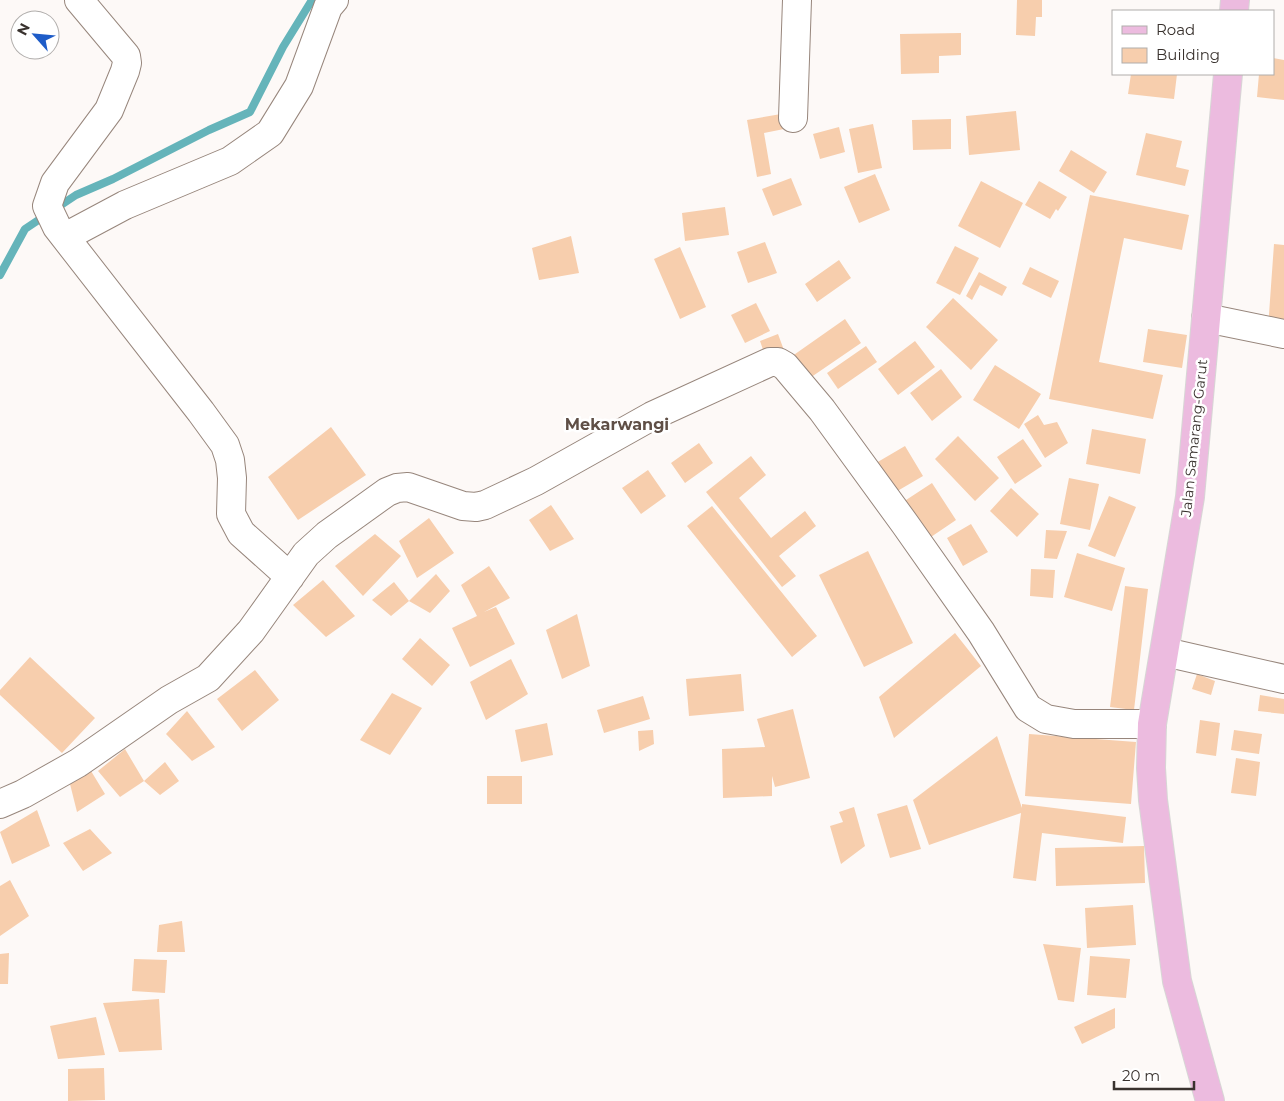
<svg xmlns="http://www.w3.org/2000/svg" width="1284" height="1101" font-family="Montserrat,sans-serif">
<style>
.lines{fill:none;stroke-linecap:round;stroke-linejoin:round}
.stream{stroke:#65b4ba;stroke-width:8}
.building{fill:#f7cead}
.minor-casing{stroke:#97867c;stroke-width:30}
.major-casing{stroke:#d7d6d5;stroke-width:30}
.minor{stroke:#fff;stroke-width:28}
.major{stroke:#ecbbdf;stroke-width:28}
.labels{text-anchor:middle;stroke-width:5;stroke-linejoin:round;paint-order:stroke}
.street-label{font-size:14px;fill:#39322e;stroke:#fff}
.quarter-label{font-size:16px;font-weight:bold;fill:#5f4f46;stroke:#fff}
</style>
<rect width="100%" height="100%" fill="#fdf9f7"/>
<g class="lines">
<!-- stream -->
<path class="stream" d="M 55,209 L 76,195 L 113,179 L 209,130 L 250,112 L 283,47 L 312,0
M 0,275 L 25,229 L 46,215"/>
</g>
<!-- building -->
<path class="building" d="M 1017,0 L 1042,0 L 1042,17 L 1036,17 L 1035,36 L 1016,35 Z
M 961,33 L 961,55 L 939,56 L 939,73 L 901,74 L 900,34 Z
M 1273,58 L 1284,60 L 1284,100 L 1257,97 L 1259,74 L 1273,74 Z
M 1131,74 L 1177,74 L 1174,99 L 1128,94 Z
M 1016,111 L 1020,150 L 969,155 L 966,116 Z
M 781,114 L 784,129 L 764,133 L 771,174 L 757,177 L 747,120 Z
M 951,119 L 951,149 L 913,150 L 912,120 Z
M 873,124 L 882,168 L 858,173 L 849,129 Z
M 839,127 L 845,152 L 820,159 L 813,134 Z
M 1146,133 L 1182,141 L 1176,167 L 1189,170 L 1185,186 L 1136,175 Z
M 1071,150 L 1107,172 L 1094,193 L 1059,171 Z
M 875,174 L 890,210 L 859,223 L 844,187 Z
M 791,178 L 802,205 L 773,216 L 762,189 Z
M 981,181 L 1023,203 L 1000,248 L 958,226 Z
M 1039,181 L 1067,197 L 1058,211 L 1056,209 L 1050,219 L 1025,205 Z
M 1090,195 L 1189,215 L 1182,250 L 1124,238 L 1099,362 L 1163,375 L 1153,419 L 1049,399 Z
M 725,207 L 729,235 L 685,241 L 682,213 Z
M 571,236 L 579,273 L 539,280 L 532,248 Z
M 765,242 L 777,273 L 748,283 L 737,252 Z
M 1274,244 L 1284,245 L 1284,329 L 1268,328 Z
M 955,246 L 979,258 L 960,295 L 936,283 Z
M 680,247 L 706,307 L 680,319 L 654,259 Z
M 839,260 L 851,278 L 817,302 L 805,284 Z
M 1030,267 L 1059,281 L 1051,298 L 1022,284 Z
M 979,272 L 1007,287 L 1002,296 L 980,285 L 972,300 L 966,296 Z
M 953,298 L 998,340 L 971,370 L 926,327 Z
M 756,303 L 770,331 L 745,343 L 731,315 Z
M 845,319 L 861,343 L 804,382 L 788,359 Z
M 1148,329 L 1187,335 L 1182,368 L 1143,362 Z
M 778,334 L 785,353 L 767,361 L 760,341 Z
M 915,341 L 935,367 L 898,395 L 878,369 Z
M 866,346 L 877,362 L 838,389 L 827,373 Z
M 995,365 L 1041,394 L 1019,429 L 973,400 Z
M 941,369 L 962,397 L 932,421 L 910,393 Z
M 1038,415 L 1044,425 L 1057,422 L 1068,443 L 1045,458 L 1024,424 Z
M 331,427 L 366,475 L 298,520 L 268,477 Z
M 1092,429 L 1146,439 L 1140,474 L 1086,464 Z
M 958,436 L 999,478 L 975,501 L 935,459 Z
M 1023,439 L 1042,466 L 1015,484 L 997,457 Z
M 699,443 L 713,463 L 685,483 L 671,463 Z
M 905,446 L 923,476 L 894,493 L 876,463 Z
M 751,456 L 766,475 L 739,498 L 771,538 L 805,511 L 816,526 L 779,556 L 796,576 L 782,587 L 706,492 Z
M 648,470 L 666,496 L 641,514 L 622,488 Z
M 1069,478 L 1099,484 L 1090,530 L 1060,524 Z
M 932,483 L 956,520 L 928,539 L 903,502 Z
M 1011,488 L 1039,514 L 1017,537 L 990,511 Z
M 1109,496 L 1136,507 L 1115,557 L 1088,546 Z
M 551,505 L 574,539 L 550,551 L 529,520 Z
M 712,506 L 817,636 L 792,657 L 687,526 Z
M 429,518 L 454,553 L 417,578 L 399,541 Z
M 971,524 L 988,552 L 963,566 L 947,538 Z
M 1046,530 L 1067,531 L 1057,559 L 1044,558 Z
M 375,534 L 401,556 L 363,596 L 335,566 Z
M 868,551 L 913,643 L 864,667 L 819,575 Z
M 1077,553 L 1125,568 L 1112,611 L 1064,597 Z
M 489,566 L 510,598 L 484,612 L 496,607 L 515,644 L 470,667 L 452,628 L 477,616 L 461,585 Z
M 1031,569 L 1055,570 L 1053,598 L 1030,596 Z
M 436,574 L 450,591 L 430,613 L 409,601 Z
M 323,580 L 355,616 L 326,637 L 293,605 Z
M 394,582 L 409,601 L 391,616 L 372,600 Z
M 1125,586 L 1148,589 L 1134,710 L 1110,707 Z
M 577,614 L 590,666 L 562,679 L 546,630 Z
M 955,633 L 981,666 L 894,738 L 879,697 Z
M 420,638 L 450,665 L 432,686 L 402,659 Z
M 30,657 L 95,718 L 62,753 L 0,695 L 0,690 Z
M 511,659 L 528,694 L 486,720 L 470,682 Z
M 255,670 L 279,700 L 242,731 L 217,699 Z
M 741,674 L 744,711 L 689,716 L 686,679 Z
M 1197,674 L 1215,681 L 1211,695 L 1192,689 Z
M 392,693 L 422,708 L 390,755 L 360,740 Z
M 1260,695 L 1284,699 L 1284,714 L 1258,711 Z
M 643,696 L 650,719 L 604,733 L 597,710 Z
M 793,709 L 810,778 L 775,787 L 772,776 L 772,796 L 723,798 L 722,749 L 765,747 L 757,719 Z
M 187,711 L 215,747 L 192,761 L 166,734 Z
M 1200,720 L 1220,723 L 1216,756 L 1196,753 Z
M 547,723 L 553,755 L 521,762 L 515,730 Z
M 653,730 L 654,744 L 639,751 L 638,731 Z
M 1234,730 L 1262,734 L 1259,754 L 1231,750 Z
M 1029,734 L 1136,742 L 1131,804 L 1025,796 Z
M 997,736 L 1022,808 L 1022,804 L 1126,817 L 1123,843 L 1042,833 L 1036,881 L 1013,878 L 1021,813 L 929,845 L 913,800 Z
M 125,749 L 144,781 L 120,797 L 98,771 Z
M 1236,758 L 1260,762 L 1256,796 L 1231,793 Z
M 165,762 L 179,781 L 160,795 L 144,781 Z
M 91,771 L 105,794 L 77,812 L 70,784 Z
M 487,776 L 522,776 L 522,804 L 487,804 Z
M 907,805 L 921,849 L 890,858 L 877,814 Z
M 854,807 L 865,846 L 841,864 L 830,826 L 843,822 L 839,812 Z
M 37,810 L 50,846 L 12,864 L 0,832 Z
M 90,829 L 112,853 L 83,871 L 63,843 Z
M 1144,846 L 1145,883 L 1056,886 L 1055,848 Z
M 10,880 L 29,916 L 0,936 L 0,886 Z
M 1133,905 L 1136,945 L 1087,948 L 1085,908 Z
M 182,921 L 185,952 L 157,952 L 159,925 Z
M 1043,944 L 1081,948 L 1074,1002 L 1058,1000 Z
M 9,953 L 8,984 L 0,984 L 0,954 Z
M 1090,956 L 1130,959 L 1126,998 L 1087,995 Z
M 134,959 L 167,960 L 165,993 L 132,991 Z
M 159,999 L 162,1050 L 119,1052 L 103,1003 Z
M 1115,1008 L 1115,1028 L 1082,1044 L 1074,1027 Z
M 96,1017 L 105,1055 L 58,1059 L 50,1026 Z
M 104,1068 L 105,1100 L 68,1101 L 68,1069 Z"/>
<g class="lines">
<defs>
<path id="minor" d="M 79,0 L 126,56 L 127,63 L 125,71 L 109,110 L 55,183 L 47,206 L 57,227 L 201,412 L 225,445 L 230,460 L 232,478 L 231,514 L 241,533 L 290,577
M 793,118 L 797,0
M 65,237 L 125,205 L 230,161 L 270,133 L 299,86 L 328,7 L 334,0
M 1206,318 L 1284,334
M 1165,652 L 1284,679
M 0,804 L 23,794 L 78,763 L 169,700 L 208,678 L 251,631 L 306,554 L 327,535 L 387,492 L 397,488 L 408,487 L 463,506 L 476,507 L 485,505 L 536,481 L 652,416 L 770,362 L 778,362 L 785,366 L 822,410 L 905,524 L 981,632 L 1028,708 L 1046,719 L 1074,724 L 1152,724"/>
<path id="major" d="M 1234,11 L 1235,0
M 1210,1101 L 1177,981 L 1153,800 L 1151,768 L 1152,724 L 1190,497 L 1228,74"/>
</defs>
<!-- minor casing -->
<use href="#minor" class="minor-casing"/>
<!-- major casing -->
<use href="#major" class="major-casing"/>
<!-- minor -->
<use href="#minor" class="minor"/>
<!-- major -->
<use href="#major" class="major"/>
</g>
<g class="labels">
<!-- street labels -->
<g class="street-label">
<text transform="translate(1194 438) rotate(-84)" y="5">Jalan Samarang-Garut</text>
</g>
<!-- quarter labels -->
<g class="quarter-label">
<text x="617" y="430">Mekarwangi</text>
</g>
</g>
<!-- legend -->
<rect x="1112" y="10" width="162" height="65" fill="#ffffff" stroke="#b0adab"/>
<rect x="1122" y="26" width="25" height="8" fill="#ecbbdf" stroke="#b0adab"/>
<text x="1156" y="35" font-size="15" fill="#39322e">Road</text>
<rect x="1122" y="48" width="25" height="15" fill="#f7cead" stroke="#b0adab"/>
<text x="1156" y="60" font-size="15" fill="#39322e">Building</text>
<!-- north arrow -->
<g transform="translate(35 35) rotate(297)"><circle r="24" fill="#ffffff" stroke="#b0adab"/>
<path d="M0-4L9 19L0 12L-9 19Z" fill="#1e5cc8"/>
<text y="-8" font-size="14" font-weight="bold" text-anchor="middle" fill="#39322e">N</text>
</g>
<!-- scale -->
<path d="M1114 1081v8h80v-8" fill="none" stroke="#39322e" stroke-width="2.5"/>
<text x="1122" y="1081" font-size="15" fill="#39322e" stroke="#ffffff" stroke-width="4" paint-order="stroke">20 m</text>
</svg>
